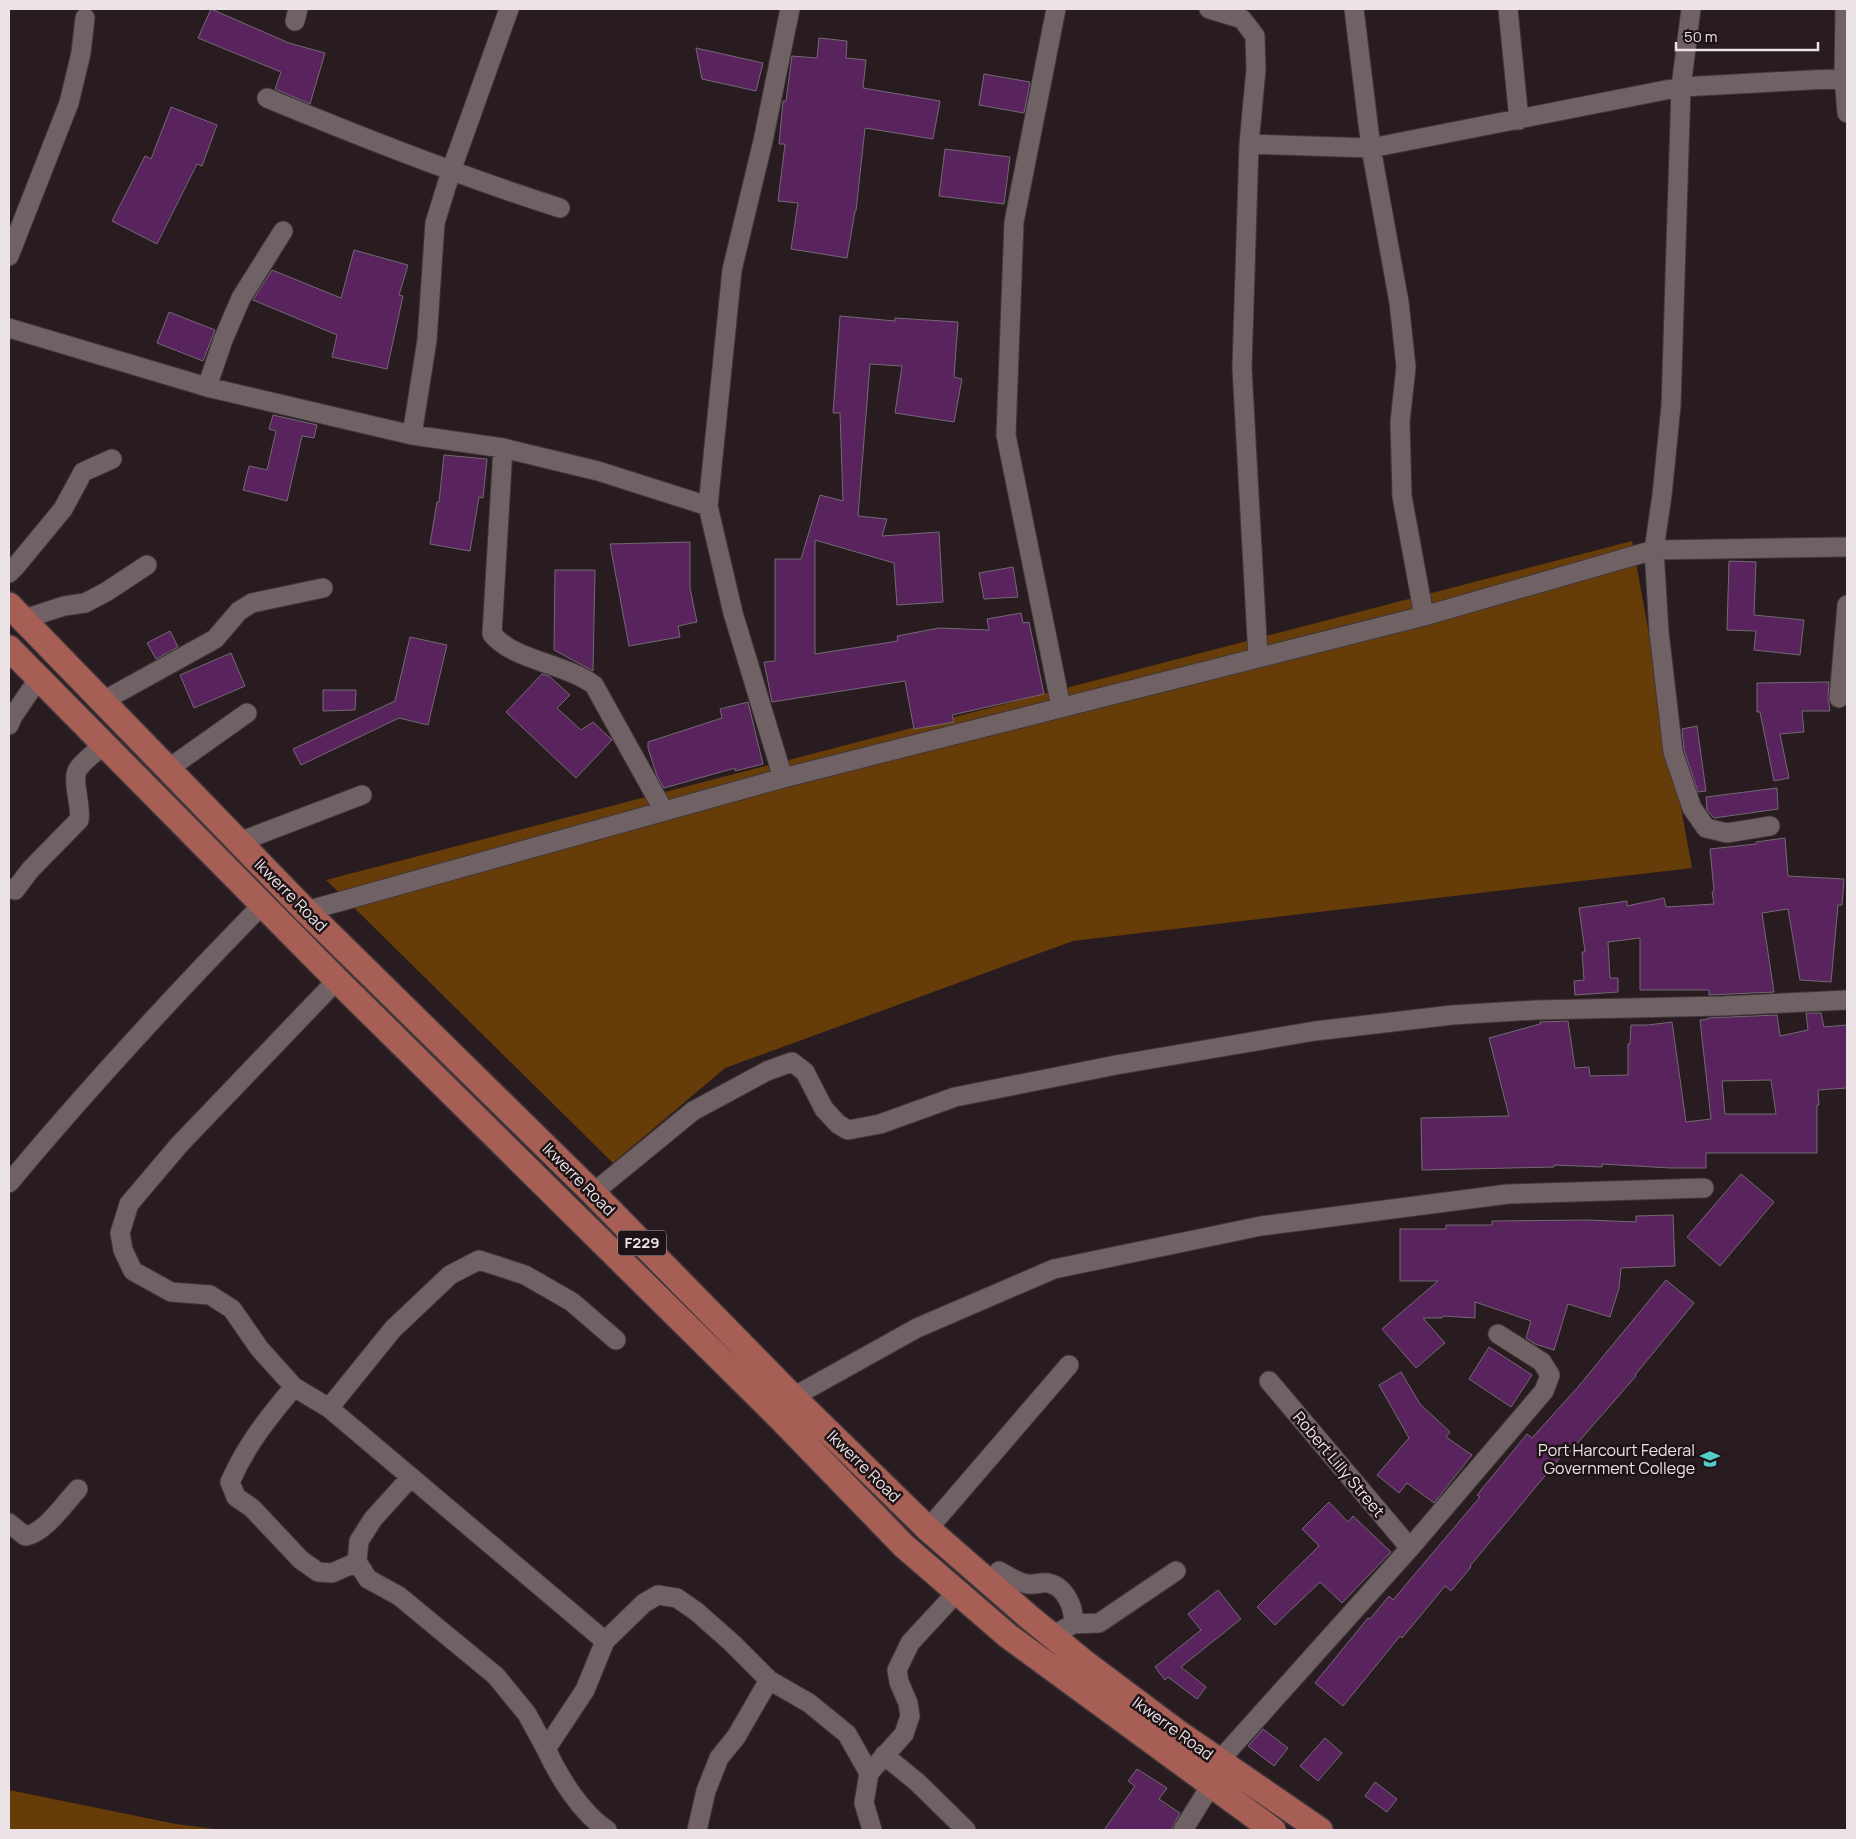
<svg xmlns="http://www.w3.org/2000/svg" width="1856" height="1839" font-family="Manrope,sans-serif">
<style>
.green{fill:#663c08}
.building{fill:#59245d;stroke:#736973;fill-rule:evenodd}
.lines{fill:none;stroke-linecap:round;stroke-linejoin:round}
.minor-casing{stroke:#40373a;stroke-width:21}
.major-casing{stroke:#40373a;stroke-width:28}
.minor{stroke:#706165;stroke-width:19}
.major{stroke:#a75f55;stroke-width:25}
.labels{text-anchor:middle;stroke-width:5;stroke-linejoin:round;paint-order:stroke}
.shield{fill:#1e1317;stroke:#aea5a8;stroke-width:1}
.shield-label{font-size:15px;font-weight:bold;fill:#ece3e6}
.street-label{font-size:16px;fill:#ece3e6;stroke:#1e1317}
.poi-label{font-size:16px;fill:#ece3e6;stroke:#1e1317;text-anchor:end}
</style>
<rect width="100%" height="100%" fill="#281c20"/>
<!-- green -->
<path class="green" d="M 1632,541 L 1692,868 L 1073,941 L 725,1068 L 613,1163 L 326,880 Z
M 9,1790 L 176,1824 L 223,1830 L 9,1830 Z"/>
<!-- building -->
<path class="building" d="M 211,9 L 289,43 L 325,53 L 310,104 L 275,89 L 281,72 L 198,38 Z
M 819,38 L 847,41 L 846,58 L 866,60 L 863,88 L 940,101 L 933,139 L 865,128 L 856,211 L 855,211 L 847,258 L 791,249 L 798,203 L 778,201 L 785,144 L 779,144 L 783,101 L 786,101 L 792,56 L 817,58 Z
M 696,48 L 763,63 L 756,91 L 702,79 Z
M 984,74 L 1030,82 L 1024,113 L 979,105 Z
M 171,107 L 217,125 L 202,166 L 197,164 L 157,244 L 112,221 L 145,156 L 151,159 Z
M 945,149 L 1010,157 L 1004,204 L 939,196 Z
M 354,250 L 408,265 L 399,295 L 403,296 L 387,369 L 332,357 L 337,335 L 253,300 L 272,270 L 341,298 Z
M 169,312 L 215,330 L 203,361 L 157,343 Z
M 840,316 L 895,321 L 895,318 L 958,322 L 954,377 L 962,379 L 954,422 L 895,413 L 902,366 L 870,364 L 858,516 L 887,519 L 882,536 L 939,532 L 943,602 L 897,605 L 894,563 L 815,540 L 815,654 L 898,641 L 897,636 L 939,628 L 989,630 L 987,619 L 1021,613 L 1023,623 L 1029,622 L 1044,694 L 952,715 L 954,722 L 914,729 L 905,681 L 772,702 L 764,662 L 775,661 L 775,559 L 801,559 L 820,495 L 843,501 L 840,413 L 833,413 Z
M 273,415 L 317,425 L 314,438 L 302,436 L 287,501 L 243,490 L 249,466 L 267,470 L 276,431 L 269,429 Z
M 444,455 L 487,459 L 483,498 L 479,497 L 470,551 L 430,544 L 437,502 L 439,502 Z
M 690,542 L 690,588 L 697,622 L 678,626 L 680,637 L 629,646 L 610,544 Z
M 1729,561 L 1756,562 L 1754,615 L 1804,620 L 1800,655 L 1754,650 L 1756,631 L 1727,630 Z
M 1013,567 L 1018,597 L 984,599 L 979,573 Z
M 555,570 L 595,570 L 593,671 L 554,650 Z
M 170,631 L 178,647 L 156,659 L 147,643 Z
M 410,637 L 447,645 L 428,725 L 399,718 L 301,765 L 293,749 L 395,701 Z
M 231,653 L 245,686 L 194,708 L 180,675 Z
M 542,674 L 549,676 L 570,695 L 557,708 L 581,730 L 593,722 L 612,740 L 576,778 L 506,712 Z
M 1829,682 L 1828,697 L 1830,711 L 1802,711 L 1804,732 L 1780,734 L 1789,778 L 1774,781 L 1760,712 L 1757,712 L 1757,683 Z
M 323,690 L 356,690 L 355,710 L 323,711 Z
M 748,702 L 763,764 L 735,771 L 735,768 L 664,788 L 657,776 L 648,748 L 648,742 L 722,718 L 720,709 Z
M 1697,726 L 1706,791 L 1698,792 L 1684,750 L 1682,729 Z
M 1777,788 L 1778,809 L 1714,818 L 1707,810 L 1706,797 Z
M 1785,838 L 1788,876 L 1844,879 L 1842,905 L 1838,905 L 1831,982 L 1800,980 L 1788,909 L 1762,913 L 1774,992 L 1709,995 L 1709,990 L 1640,990 L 1640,938 L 1608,942 L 1610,978 L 1618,978 L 1618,992 L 1575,995 L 1574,981 L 1584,980 L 1582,952 L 1585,952 L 1579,908 L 1627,901 L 1627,906 L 1664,898 L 1666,907 L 1714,904 L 1712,892 L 1714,891 L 1710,849 L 1756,844 L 1756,842 Z
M 1806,1013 L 1821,1013 L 1824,1027 L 1847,1025 L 1847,1088 L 1818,1090 L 1819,1105 L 1817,1105 L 1817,1153 L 1706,1153 L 1706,1168 L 1670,1168 L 1602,1164 L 1602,1167 L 1554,1165 L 1554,1167 L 1422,1170 L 1421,1118 L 1509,1116 L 1489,1038 L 1540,1024 L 1540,1022 L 1568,1021 L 1575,1068 L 1589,1067 L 1590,1076 L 1628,1075 L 1628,1044 L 1630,1044 L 1631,1025 L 1648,1025 L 1672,1022 L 1686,1122 L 1711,1119 L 1700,1020 L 1708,1019 L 1708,1018 L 1777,1015 L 1780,1036 L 1808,1030 ZM 1771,1080 L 1776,1114 L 1725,1114 L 1722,1081 Z
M 1741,1174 L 1774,1202 L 1720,1266 L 1687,1237 Z
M 1673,1215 L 1675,1266 L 1621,1268 L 1619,1288 L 1610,1317 L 1568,1304 L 1554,1350 L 1535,1344 L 1526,1338 L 1531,1321 L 1475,1302 L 1475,1318 L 1443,1316 L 1442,1318 L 1423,1318 L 1445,1343 L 1416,1368 L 1382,1329 L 1438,1281 L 1400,1281 L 1400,1229 L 1446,1229 L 1446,1225 L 1492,1225 L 1492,1221 L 1588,1220 L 1636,1222 L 1636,1216 Z
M 1666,1280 L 1694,1303 L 1635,1375 L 1636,1376 L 1567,1455 L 1564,1453 L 1470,1566 L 1471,1567 L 1451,1591 L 1445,1586 L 1402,1638 L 1400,1636 L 1343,1706 L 1315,1683 L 1368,1618 L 1370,1619 L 1389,1596 L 1393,1600 L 1480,1497 L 1477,1495 L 1527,1434 L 1532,1438 L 1578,1387 Z
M 1489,1347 L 1532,1375 L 1511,1407 L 1469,1379 Z
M 1401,1372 L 1420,1404 L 1450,1432 L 1446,1437 L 1472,1455 L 1434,1503 L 1407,1483 L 1399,1493 L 1377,1475 L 1409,1438 L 1379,1385 Z
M 1329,1502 L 1348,1522 L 1353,1516 L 1391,1552 L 1342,1603 L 1320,1582 L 1275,1625 L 1257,1607 L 1319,1546 L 1302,1529 Z
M 1218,1590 L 1241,1619 L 1181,1667 L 1206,1687 L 1197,1699 L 1168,1677 L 1165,1680 L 1155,1667 L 1201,1630 L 1188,1614 Z
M 1263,1729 L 1288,1748 L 1274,1766 L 1248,1746 Z
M 1325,1738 L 1342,1753 L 1318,1781 L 1300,1766 Z
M 1137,1769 L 1167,1788 L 1159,1799 L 1180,1813 L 1171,1830 L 1104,1830 L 1135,1786 L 1128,1781 Z
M 1375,1782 L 1397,1799 L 1387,1812 L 1365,1796 Z"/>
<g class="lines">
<defs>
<path id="minor" d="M 1056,9 L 1014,222 L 1006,435 L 1061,707
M 1209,9 L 1242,19 L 1255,36 L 1256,69 L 1249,144 L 1242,368 L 1258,657
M 1354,9 L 1371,148 L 1399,302 L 1406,367 L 1400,422 L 1402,496 L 1424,616
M 1508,9 L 1519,120
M 1691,9 L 1681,87 L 1671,406 L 1662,495 L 1654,550 L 1659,632 L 1673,752 L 1692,808 L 1706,828 L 1727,833 L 1770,826
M 1845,9 L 1844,78 L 1847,113
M 295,21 L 298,9
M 267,98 C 363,138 460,176 560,208
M 1249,144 L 1371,148 L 1681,87 L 1847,78
M 9,256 L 69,103 L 81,53 L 85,18
M 9,328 L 207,387 L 412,435 L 503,448 L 598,471 L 708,506
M 207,387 L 223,340 L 241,298 L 283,231
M 412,435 L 427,340 L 435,223 L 451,171 L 509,9
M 503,448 L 492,634 C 514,661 565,663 594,685 L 664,811
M 9,573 L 16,566 L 63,509 L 83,472 L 112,459
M 24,619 L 64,606 L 85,603 L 106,592 L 147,565
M 1839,698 L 1847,605
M 103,701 L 215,639 L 239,611 L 252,603 L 323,588
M 9,725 L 13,716 L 39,678
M 168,769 L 247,713
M 783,778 L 733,613 L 708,506 L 732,270 L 763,141 L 790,9
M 239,842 L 362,795
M 9,888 L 15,890 L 31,869 L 79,820 C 82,807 71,779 78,769 C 84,760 96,752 104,744
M 306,911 L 783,778 L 1424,616 L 1654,550 L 1847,547
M 337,980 L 179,1145 L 129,1204 L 120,1233 L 123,1250 L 133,1271 L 171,1292 L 210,1295 L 232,1309 L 259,1348 L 294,1387 L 329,1408 L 605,1641
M 9,1183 C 90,1086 175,994 263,904
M 593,1193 L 693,1111 L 767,1071 L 792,1062 L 805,1072 L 824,1109 L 838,1124 L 848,1130 L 880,1124 L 955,1097 L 1116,1065 L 1315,1031 L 1452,1015 L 1536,1010 L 1723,1006 L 1847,1000
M 1269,1381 L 1410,1548
M 294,1387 C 267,1419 247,1444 230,1482 L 236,1497 L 252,1508 L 301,1560 L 318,1572 L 332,1573 L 357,1562
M 793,1397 L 917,1328 L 1054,1269 L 1261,1226 L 1508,1194 L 1704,1188
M 329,1408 L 393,1329 L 450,1275 L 479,1260 L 525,1275 L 572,1302 L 616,1340
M 411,1477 L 373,1519 L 359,1541 L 357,1562 L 368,1579 L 399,1596 L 496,1676 L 527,1714 L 546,1749
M 9,1523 L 25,1536 C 45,1533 64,1504 78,1489
M 928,1529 L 1069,1365
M 999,1571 C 1008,1576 1018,1583 1028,1584 C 1035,1585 1041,1582 1048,1583 C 1065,1586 1075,1608 1073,1624
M 1052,1636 L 1073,1624 L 1099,1623 L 1176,1571
M 884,1755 L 917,1782 L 966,1830
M 1219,1761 L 1410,1548 L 1544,1391 L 1550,1375 L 1542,1362 L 1498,1334
M 607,1830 C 581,1813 559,1777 546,1749 L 585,1690 L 605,1641 L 644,1603 L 658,1595 L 677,1598 L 697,1612 L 732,1643 L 769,1680 L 809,1703 L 847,1734 L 869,1773
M 697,1830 L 706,1791 L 719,1758 L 736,1737 L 769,1680
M 872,1830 L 864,1803 L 869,1773 L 904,1734 L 910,1716 L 908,1703 L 899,1682 L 897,1670 L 910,1643 L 957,1592
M 1183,1830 L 1211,1785"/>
<path id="major" d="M 9,605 L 306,911 L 593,1193 L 793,1397 L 928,1529 L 1029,1617 L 1084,1662 L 1176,1731 L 1320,1830
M 9,648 L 337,980 L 780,1418 L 904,1546 L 1008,1636 L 1273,1830"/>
</defs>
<!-- minor casing -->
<use href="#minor" class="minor-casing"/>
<!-- major casing -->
<use href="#major" class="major-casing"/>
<!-- minor -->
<use href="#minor" class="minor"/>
<!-- major -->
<use href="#major" class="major"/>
</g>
<!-- icons -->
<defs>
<symbol id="university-bare" viewBox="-9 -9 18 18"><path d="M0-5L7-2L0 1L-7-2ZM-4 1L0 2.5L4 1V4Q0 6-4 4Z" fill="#53cdcb" stroke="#1e1317" stroke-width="2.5" paint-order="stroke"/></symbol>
</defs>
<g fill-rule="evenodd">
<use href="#university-bare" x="1696" y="1445" width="28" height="28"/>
</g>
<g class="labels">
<!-- shield labels -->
<rect class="shield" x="618" y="1230.5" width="48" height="25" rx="4"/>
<g class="shield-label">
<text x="642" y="1248">F229</text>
</g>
<!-- street labels -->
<g class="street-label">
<text transform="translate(291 895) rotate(45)" y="6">Ikwerre Road</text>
<text transform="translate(579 1179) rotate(45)" y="6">Ikwerre Road</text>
<text transform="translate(1339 1464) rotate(50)" y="6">Robert Lilly Street</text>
<text transform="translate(864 1466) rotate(44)" y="6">Ikwerre Road</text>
<text transform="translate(1173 1728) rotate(36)" y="6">Ikwerre Road</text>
</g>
<!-- poi labels -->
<g class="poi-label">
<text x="1695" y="1456">Port Harcourt Federal<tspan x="1695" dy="18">Government College</tspan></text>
</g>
</g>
<!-- border -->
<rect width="1856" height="1839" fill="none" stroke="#ece3e6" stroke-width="20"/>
<!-- scale -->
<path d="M1676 42v8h142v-8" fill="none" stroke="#ece3e6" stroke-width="2.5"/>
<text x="1684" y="42" font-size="15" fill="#ece3e6" stroke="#1e1317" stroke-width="4" paint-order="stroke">50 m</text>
</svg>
